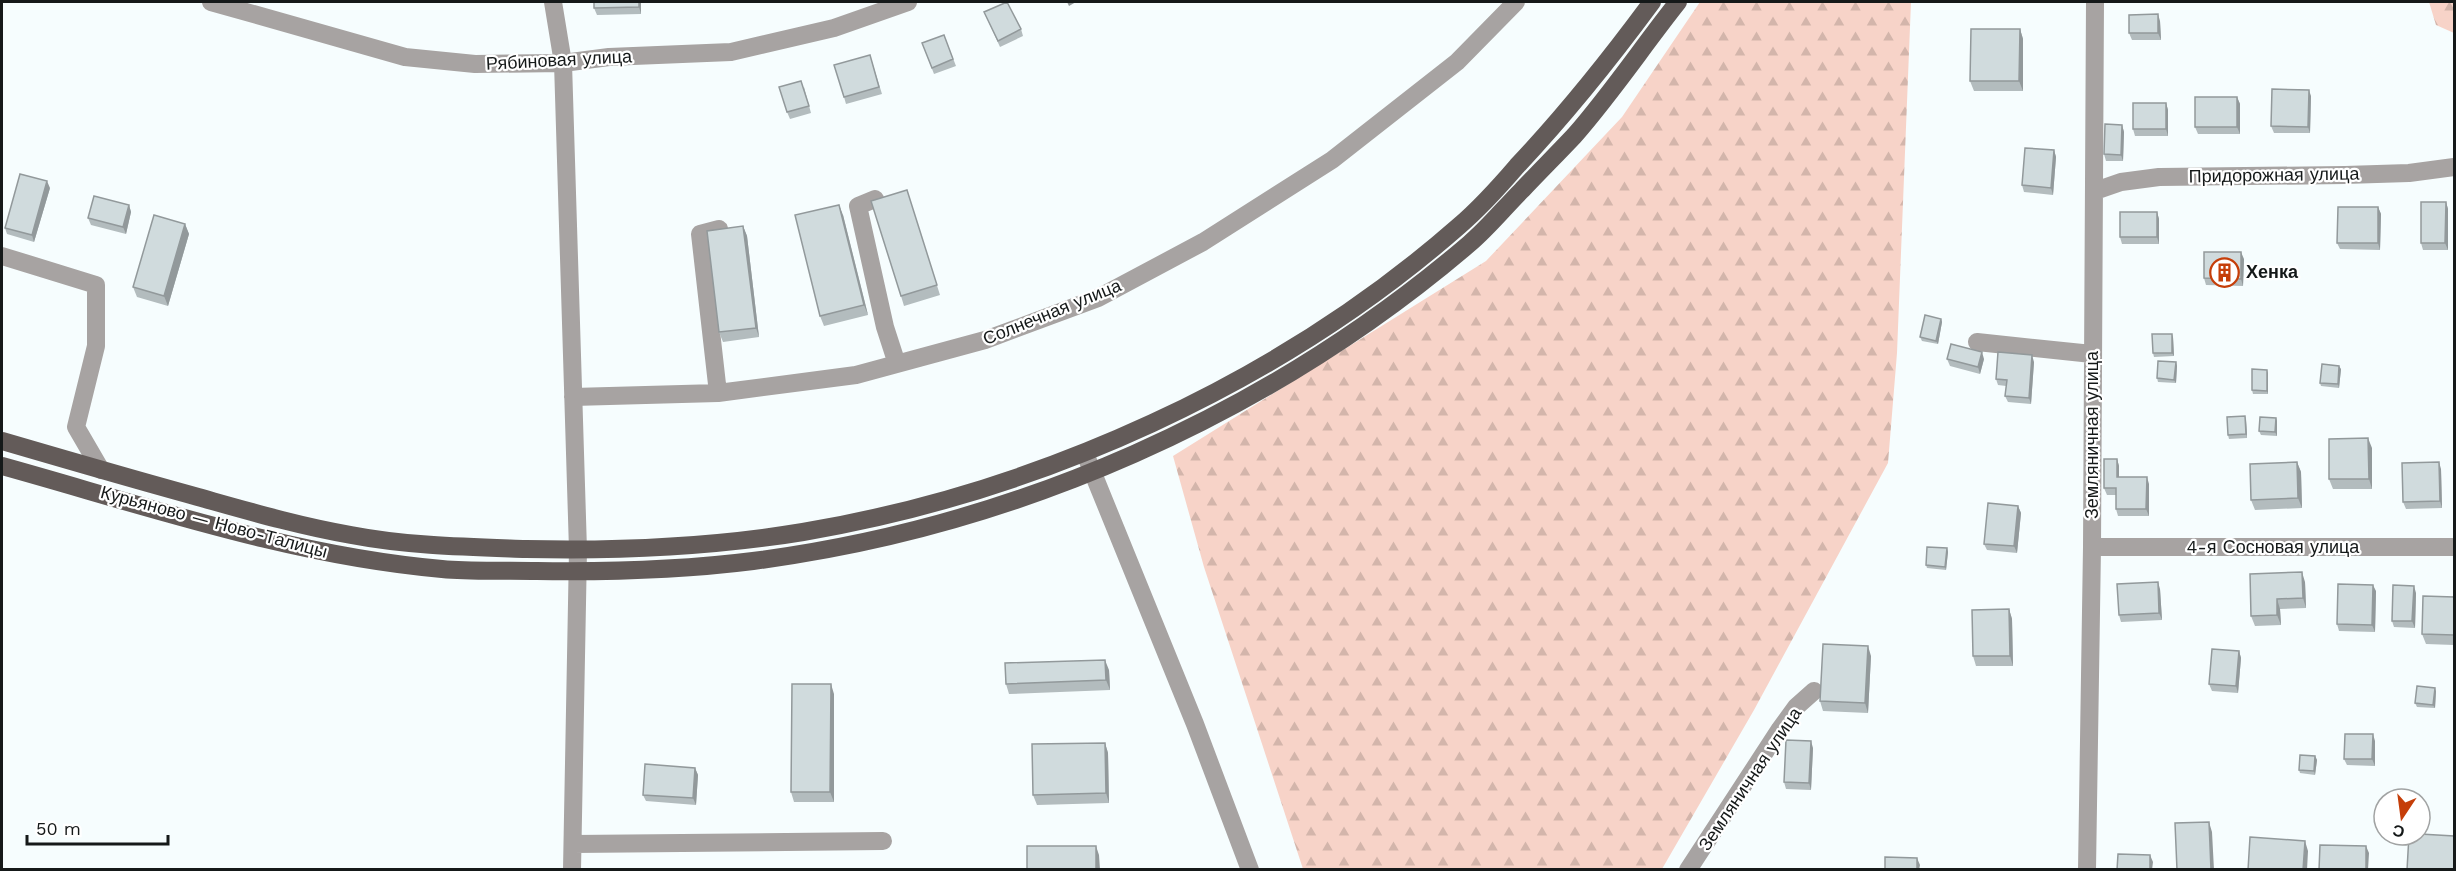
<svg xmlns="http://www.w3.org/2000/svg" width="2456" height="871" font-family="'Work Sans',sans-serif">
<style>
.forest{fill:url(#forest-firs)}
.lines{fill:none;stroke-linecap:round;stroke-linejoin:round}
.minor{stroke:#a7a3a2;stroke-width:18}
.major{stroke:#635b59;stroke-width:18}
.wall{fill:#b3bcbe}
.shaded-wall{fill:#92999b}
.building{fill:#d0dbdd;stroke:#92999b;stroke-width:1.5}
.labels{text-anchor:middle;stroke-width:4.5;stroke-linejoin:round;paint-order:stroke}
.street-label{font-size:18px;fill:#151919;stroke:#fff}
.poi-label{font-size:18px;font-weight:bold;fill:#151919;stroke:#fff;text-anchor:start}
</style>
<defs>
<pattern id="forest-firs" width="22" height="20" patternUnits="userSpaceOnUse" patternTransform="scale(1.5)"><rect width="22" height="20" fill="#f7d3c8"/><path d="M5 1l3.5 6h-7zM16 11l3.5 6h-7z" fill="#d3b5ab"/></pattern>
</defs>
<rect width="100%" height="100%" fill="#f6fdfe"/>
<!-- forest -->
<path class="forest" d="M 1700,2 L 1911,2 L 1897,353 L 1888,463 L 1754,710 L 1662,869 L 1303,869 L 1204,567 L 1173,456 L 1486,261 L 1622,117 Z
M 2429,2 L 2454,2 L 2454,33 L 2436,25 Z"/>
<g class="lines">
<!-- minor -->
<path class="minor" d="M 211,2 L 405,57 L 475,64 L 563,63 L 609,57 L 731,52 L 834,28 L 908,2
M 553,2 L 563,63 L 578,550 L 572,870
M 2095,191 L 2121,182 L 2159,177 L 2345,175 L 2409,173 L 2454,167
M 875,199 L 858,206 L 885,327 L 897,364
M 2,256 L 96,285 L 96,346 L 76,427 L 101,470
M 1977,342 L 2092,354
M 718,393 L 700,234 L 719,229
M 573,397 L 718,393 L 856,375 L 985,340 L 1098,298 L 1203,242 L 1332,160 L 1457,62 L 1516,2
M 1086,456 L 1195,724 L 1250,870
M 2092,547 L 2454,547
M 573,844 L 883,841
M 1688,870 L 1780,729 L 1796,707 L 1814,691
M 2087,870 L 2092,547 L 2095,2"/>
<!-- major -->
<path class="major" d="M 2,441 C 67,460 132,479 198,497 C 248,511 299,526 351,535 C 408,546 467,547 526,549 C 618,551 712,547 803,532 C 1039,492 1279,384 1459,226 C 1480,208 1499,187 1517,166 C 1566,114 1610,59 1652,2
M 2,466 C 146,506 292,556 442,569 C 473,572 505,570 537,571 C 608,572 682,570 753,561 C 1015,527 1269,415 1469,244 C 1488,228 1504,208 1522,190 C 1539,172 1557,154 1574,136 C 1611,94 1643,46 1678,2"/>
</g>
<!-- wall -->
<path class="wall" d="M 594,2 L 641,2 L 641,14 L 597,15 L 594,8 Z
M 984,12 L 1021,29 L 1023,36 L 1000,47 Z
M 2160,21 L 2161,40 L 2132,40 L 2129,33 Z
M 2020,29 L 2023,39 L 2023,91 L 1974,91 L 1970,81 Z
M 944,35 L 956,66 L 934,74 L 922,43 Z
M 870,55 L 882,94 L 846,104 L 844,97 Z
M 804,87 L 811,113 L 790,119 L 787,112 Z
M 2311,96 L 2310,133 L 2274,133 L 2271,126 Z
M 2237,97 L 2240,104 L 2240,134 L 2198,134 L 2195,127 Z
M 2166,103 L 2168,110 L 2168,136 L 2135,136 L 2133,129 Z
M 2122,125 L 2124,132 L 2123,161 L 2106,161 L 2104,154 Z
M 2054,150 L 2056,157 L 2053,195 L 2024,192 L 2022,185 Z
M 50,188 L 34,242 L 7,234 L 5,228 Z
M 907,190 L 940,295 L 904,306 L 901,296 Z
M 2446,202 L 2448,209 L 2448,250 L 2423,250 L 2421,243 Z
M 129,205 L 131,212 L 126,234 L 91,225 L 88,218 Z
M 2378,207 L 2381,214 L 2380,250 L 2340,249 L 2337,243 Z
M 2157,212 L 2159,219 L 2159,244 L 2122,244 L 2120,237 Z
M 843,215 L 868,315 L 824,326 L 820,316 Z
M 185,224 L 189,234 L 168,306 L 137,297 L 133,287 Z
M 743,226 L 747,236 L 759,337 L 723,342 L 719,332 Z
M 2244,259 L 2243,286 L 2206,285 L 2204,278 Z
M 1941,319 L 1942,322 L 1938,344 L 1922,341 L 1920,337 Z
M 2173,337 L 2174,356 L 2154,357 L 2153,353 Z
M 1947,359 L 1984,359 L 1980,374 L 1950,366 Z
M 2034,362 L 2031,404 L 2008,402 L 2005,396 L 2006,386 L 1998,385 L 1996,379 Z
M 2176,362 L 2177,366 L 2176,383 L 2158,382 L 2157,378 Z
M 2341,369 L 2339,388 L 2321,386 L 2320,383 Z
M 2268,373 L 2268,394 L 2253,394 L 2252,390 Z
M 2276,418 L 2277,421 L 2277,436 L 2261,435 L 2259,431 Z
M 2246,419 L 2247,438 L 2229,439 L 2228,435 Z
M 2372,448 L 2372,489 L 2333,489 L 2329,479 Z
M 2117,459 L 2119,466 L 2119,477 L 2149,484 L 2149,516 L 2118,516 L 2116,509 L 2116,495 L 2107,495 L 2104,488 Z
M 2297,462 L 2301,472 L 2302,508 L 2255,510 L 2251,500 Z
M 2441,469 L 2442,508 L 2406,509 L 2403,502 Z
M 2018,506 L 2021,513 L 2017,553 L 1987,550 L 1984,544 Z
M 1947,548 L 1948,552 L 1946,570 L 1927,568 L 1926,565 Z
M 2250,574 L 2305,582 L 2306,608 L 2280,609 L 2281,625 L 2255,626 L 2251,616 Z
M 2160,589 L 2162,620 L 2121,622 L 2119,615 Z
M 2376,591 L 2375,632 L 2339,631 L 2337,624 Z
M 2416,593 L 2415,628 L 2394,627 L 2392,621 Z
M 2454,597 L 2454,645 L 2426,644 L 2422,634 Z
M 2009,609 L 2012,619 L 2013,666 L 1976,666 L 1973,656 Z
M 2239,651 L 2241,658 L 2238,693 L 2212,691 L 2209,684 Z
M 1871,656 L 1868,713 L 1823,711 L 1820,701 Z
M 1109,670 L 1110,690 L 1009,694 L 1006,684 Z
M 2436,691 L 2435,708 L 2417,707 L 2415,703 Z
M 834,694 L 834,802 L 794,802 L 791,792 Z
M 2375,741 L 2375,766 L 2347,765 L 2344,759 Z
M 1105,743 L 1108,753 L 1109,803 L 1037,805 L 1033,795 Z
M 1813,748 L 1811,790 L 1786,789 L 1784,782 Z
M 2315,756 L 2317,760 L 2315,775 L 2300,773 L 2299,770 Z
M 695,768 L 698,775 L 696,805 L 646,801 L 643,795 Z"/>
<!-- shaded-wall -->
<path class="shaded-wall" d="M 639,2 L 641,2 L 641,14 L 639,7 Z
M 1067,2 L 1076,2 L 1069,6 Z
M 2158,14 L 2160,21 L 2161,40 L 2158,33 Z
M 2020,29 L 2023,39 L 2023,91 L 2019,81 Z
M 2309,90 L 2311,96 L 2310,133 L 2308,127 Z
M 2237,97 L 2240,104 L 2240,134 L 2237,127 Z
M 2166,103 L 2168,110 L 2168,136 L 2166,129 Z
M 2122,125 L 2124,132 L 2123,161 L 2121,155 Z
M 2054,150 L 2056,157 L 2053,195 L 2051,188 Z
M 47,181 L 50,188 L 34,242 L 32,235 Z
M 2446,202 L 2448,209 L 2448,250 L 2445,243 Z
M 129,205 L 131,212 L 126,234 L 123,227 Z
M 839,205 L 843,215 L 868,315 L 864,305 Z
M 2378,207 L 2381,214 L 2380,250 L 2378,243 Z
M 2157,212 L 2159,219 L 2159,244 L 2157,237 Z
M 185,224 L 189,234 L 168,306 L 164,296 Z
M 743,226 L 747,236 L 759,337 L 756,328 Z
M 2241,252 L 2244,259 L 2243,286 L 2241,279 Z
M 1941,319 L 1942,322 L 1938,344 L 1936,341 Z
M 2172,334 L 2173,337 L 2174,356 L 2172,353 Z
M 1982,352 L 1984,359 L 1980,374 L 1978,367 Z
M 2032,355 L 2034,362 L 2031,404 L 2029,398 Z
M 2176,362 L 2177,366 L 2176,383 L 2174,380 Z
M 2339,366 L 2341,369 L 2339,388 L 2338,384 Z
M 2267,370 L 2268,373 L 2268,394 L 2267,391 Z
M 2245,416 L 2246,419 L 2247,438 L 2246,434 Z
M 2276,418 L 2277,421 L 2277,436 L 2275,432 Z
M 2368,438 L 2372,448 L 2372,489 L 2369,479 Z
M 2117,459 L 2119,466 L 2119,484 L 2117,477 Z
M 2297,462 L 2301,472 L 2302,508 L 2298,498 Z
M 2439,462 L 2441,469 L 2442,508 L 2440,501 Z
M 2147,477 L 2149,484 L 2149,516 L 2146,509 Z
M 2018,506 L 2021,513 L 2017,553 L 2014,546 Z
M 1947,548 L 1948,552 L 1946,570 L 1945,567 Z
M 2302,572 L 2305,582 L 2306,608 L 2303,598 Z
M 2158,582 L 2160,589 L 2162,620 L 2159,613 Z
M 2373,585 L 2376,591 L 2375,632 L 2372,625 Z
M 2414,586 L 2416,593 L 2415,628 L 2412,621 Z
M 2277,599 L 2280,609 L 2281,625 L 2277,615 Z
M 2009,609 L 2012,619 L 2013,666 L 2010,656 Z
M 1868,646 L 1871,656 L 1868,713 L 1865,703 Z
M 2239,651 L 2241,658 L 2238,693 L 2236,686 Z
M 1105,660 L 1109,670 L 1110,690 L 1106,680 Z
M 831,684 L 834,694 L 834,802 L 830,792 Z
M 2435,688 L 2436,691 L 2435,708 L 2433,705 Z
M 2373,734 L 2375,741 L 2375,766 L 2372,759 Z
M 1811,741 L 1813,748 L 1811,790 L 1809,783 Z
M 1105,743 L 1108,753 L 1109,803 L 1106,793 Z
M 2315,756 L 2317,760 L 2315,775 L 2314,771 Z
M 695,768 L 698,775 L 696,805 L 693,798 Z
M 2209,822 L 2212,832 L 2214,870 L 2211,870 Z
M 2305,841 L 2308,851 L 2307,870 L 2303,870 Z
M 1096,846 L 1099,855 L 1100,870 L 1096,870 Z
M 2366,846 L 2369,853 L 2368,870 L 2366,870 Z
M 2150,855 L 2153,862 L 2152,870 L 2150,870 Z
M 1917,858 L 1920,865 L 1919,870 L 1917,870 Z"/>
<!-- building -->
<path class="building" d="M 594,2 L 639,2 L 639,7 L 594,8 Z
M 1007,2 L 1021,29 L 998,41 L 984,12 Z
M 2158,14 L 2158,33 L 2129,33 L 2129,15 Z
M 1971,29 L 2020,29 L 2019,81 L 1970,81 Z
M 944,35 L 953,59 L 932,68 L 922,43 Z
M 870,55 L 879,87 L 844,97 L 834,65 Z
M 801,81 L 809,106 L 787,112 L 779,87 Z
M 2272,89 L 2309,90 L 2308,127 L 2271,126 Z
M 2195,97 L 2237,97 L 2237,127 L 2195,127 Z
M 2133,103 L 2166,103 L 2166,129 L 2133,129 Z
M 2105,124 L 2122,125 L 2121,155 L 2104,154 Z
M 2025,148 L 2054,150 L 2051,188 L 2022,185 Z
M 20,174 L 47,181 L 32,235 L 5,228 Z
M 907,190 L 937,285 L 901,296 L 871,201 Z
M 94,196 L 129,205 L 123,227 L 88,218 Z
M 2421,202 L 2446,202 L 2445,243 L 2421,243 Z
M 839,205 L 864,305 L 820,316 L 795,215 Z
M 2338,207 L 2378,207 L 2378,243 L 2337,243 Z
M 2120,212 L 2157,212 L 2157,237 L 2120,237 Z
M 154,215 L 185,224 L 164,296 L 133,287 Z
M 743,226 L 756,328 L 719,332 L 707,231 Z
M 2204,252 L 2241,252 L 2241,279 L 2204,278 Z
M 1925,315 L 1941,319 L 1936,341 L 1920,337 Z
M 2152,334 L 2172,334 L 2172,353 L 2153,353 Z
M 1951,344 L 1982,352 L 1978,367 L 1947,359 Z
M 1998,352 L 2032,355 L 2029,398 L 2005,396 L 2007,380 L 1996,379 Z
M 2158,361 L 2176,362 L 2174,380 L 2157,378 Z
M 2322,364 L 2339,366 L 2338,384 L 2320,383 Z
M 2252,369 L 2267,370 L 2267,391 L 2252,390 Z
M 2245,416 L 2246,434 L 2228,435 L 2227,417 Z
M 2260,417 L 2276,418 L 2275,432 L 2259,431 Z
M 2368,438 L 2369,479 L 2329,479 L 2329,439 Z
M 2104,459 L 2117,459 L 2117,477 L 2147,477 L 2146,509 L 2116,509 L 2116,488 L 2104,488 Z
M 2297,462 L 2298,498 L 2251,500 L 2250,464 Z
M 2439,462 L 2440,501 L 2403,502 L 2402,463 Z
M 1988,503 L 2018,506 L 2014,546 L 1984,544 Z
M 1927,547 L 1947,548 L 1945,567 L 1926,565 Z
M 2302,572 L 2303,598 L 2277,599 L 2277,615 L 2251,616 L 2250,574 Z
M 2158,582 L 2159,613 L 2119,615 L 2117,584 Z
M 2338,584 L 2373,585 L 2372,625 L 2337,624 Z
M 2393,585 L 2414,586 L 2412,621 L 2392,621 Z
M 2423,596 L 2454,597 L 2454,635 L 2422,634 Z
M 2009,609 L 2010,656 L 1973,656 L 1972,610 Z
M 1823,644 L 1868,646 L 1865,703 L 1820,701 Z
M 2212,649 L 2239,651 L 2236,686 L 2209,684 Z
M 1105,660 L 1106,680 L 1006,684 L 1005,663 Z
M 792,684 L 831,684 L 830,792 L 791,792 Z
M 2417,686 L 2435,688 L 2433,705 L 2415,703 Z
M 2345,734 L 2373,734 L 2372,759 L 2344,759 Z
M 1786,740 L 1811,741 L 1809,783 L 1784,782 Z
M 1105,743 L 1106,793 L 1033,795 L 1032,744 Z
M 2300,755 L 2315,756 L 2314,771 L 2299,770 Z
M 645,764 L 695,768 L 693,798 L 643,795 Z
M 2209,822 L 2211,870 L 2177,870 L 2175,823 Z
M 2420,834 L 2454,836 L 2454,870 L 2407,870 L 2409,835 L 2420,835 Z
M 2250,837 L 2305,841 L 2303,870 L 2248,870 Z
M 2320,845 L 2366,846 L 2366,870 L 2319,870 Z
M 1027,846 L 1096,846 L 1096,870 L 1027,870 Z
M 2118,854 L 2150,855 L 2150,870 L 2117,870 Z
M 1885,857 L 1917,858 L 1917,870 L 1885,870 Z"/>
<!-- icons -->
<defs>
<symbol id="building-ring" viewBox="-11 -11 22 22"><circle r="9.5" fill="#fff" stroke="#c53e09" stroke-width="1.5"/><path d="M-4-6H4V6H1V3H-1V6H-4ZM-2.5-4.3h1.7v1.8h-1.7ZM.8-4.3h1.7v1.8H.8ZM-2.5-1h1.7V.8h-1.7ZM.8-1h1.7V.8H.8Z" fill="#c53e09"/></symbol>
</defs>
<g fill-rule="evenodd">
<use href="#building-ring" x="2208" y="256" width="33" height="33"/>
</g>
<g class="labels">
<!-- street labels -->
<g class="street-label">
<text transform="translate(559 60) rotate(-3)" y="6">Рябиновая улица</text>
<text transform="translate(2274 175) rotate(-1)" y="6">Придорожная улица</text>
<text transform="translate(1052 312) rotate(-22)" y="6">Солнечная улица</text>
<text transform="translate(2092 435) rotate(-90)" y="6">Земляничная улица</text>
<text transform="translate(214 522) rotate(15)" y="6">Курьяново — Ново-Талицы</text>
<text x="2273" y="553">4-я Сосновая улица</text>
<text transform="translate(1750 779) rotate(-56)" y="6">Земляничная улица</text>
</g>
<!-- poi labels -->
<g class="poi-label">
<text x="2246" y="278">Хенка</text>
</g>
</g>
<!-- border -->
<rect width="2456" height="871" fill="none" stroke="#151919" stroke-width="6"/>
<!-- north arrow -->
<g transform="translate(2402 817) rotate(193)"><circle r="28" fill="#ffffff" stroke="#a1a3a3" stroke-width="1.5"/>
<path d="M0-4.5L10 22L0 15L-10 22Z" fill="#c53e09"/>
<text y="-9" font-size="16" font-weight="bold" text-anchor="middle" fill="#151919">С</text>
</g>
<!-- scale -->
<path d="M27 835v9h141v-9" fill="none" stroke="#151919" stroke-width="3"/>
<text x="36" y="835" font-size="18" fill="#151919" stroke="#ffffff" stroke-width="4.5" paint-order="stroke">50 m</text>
</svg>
